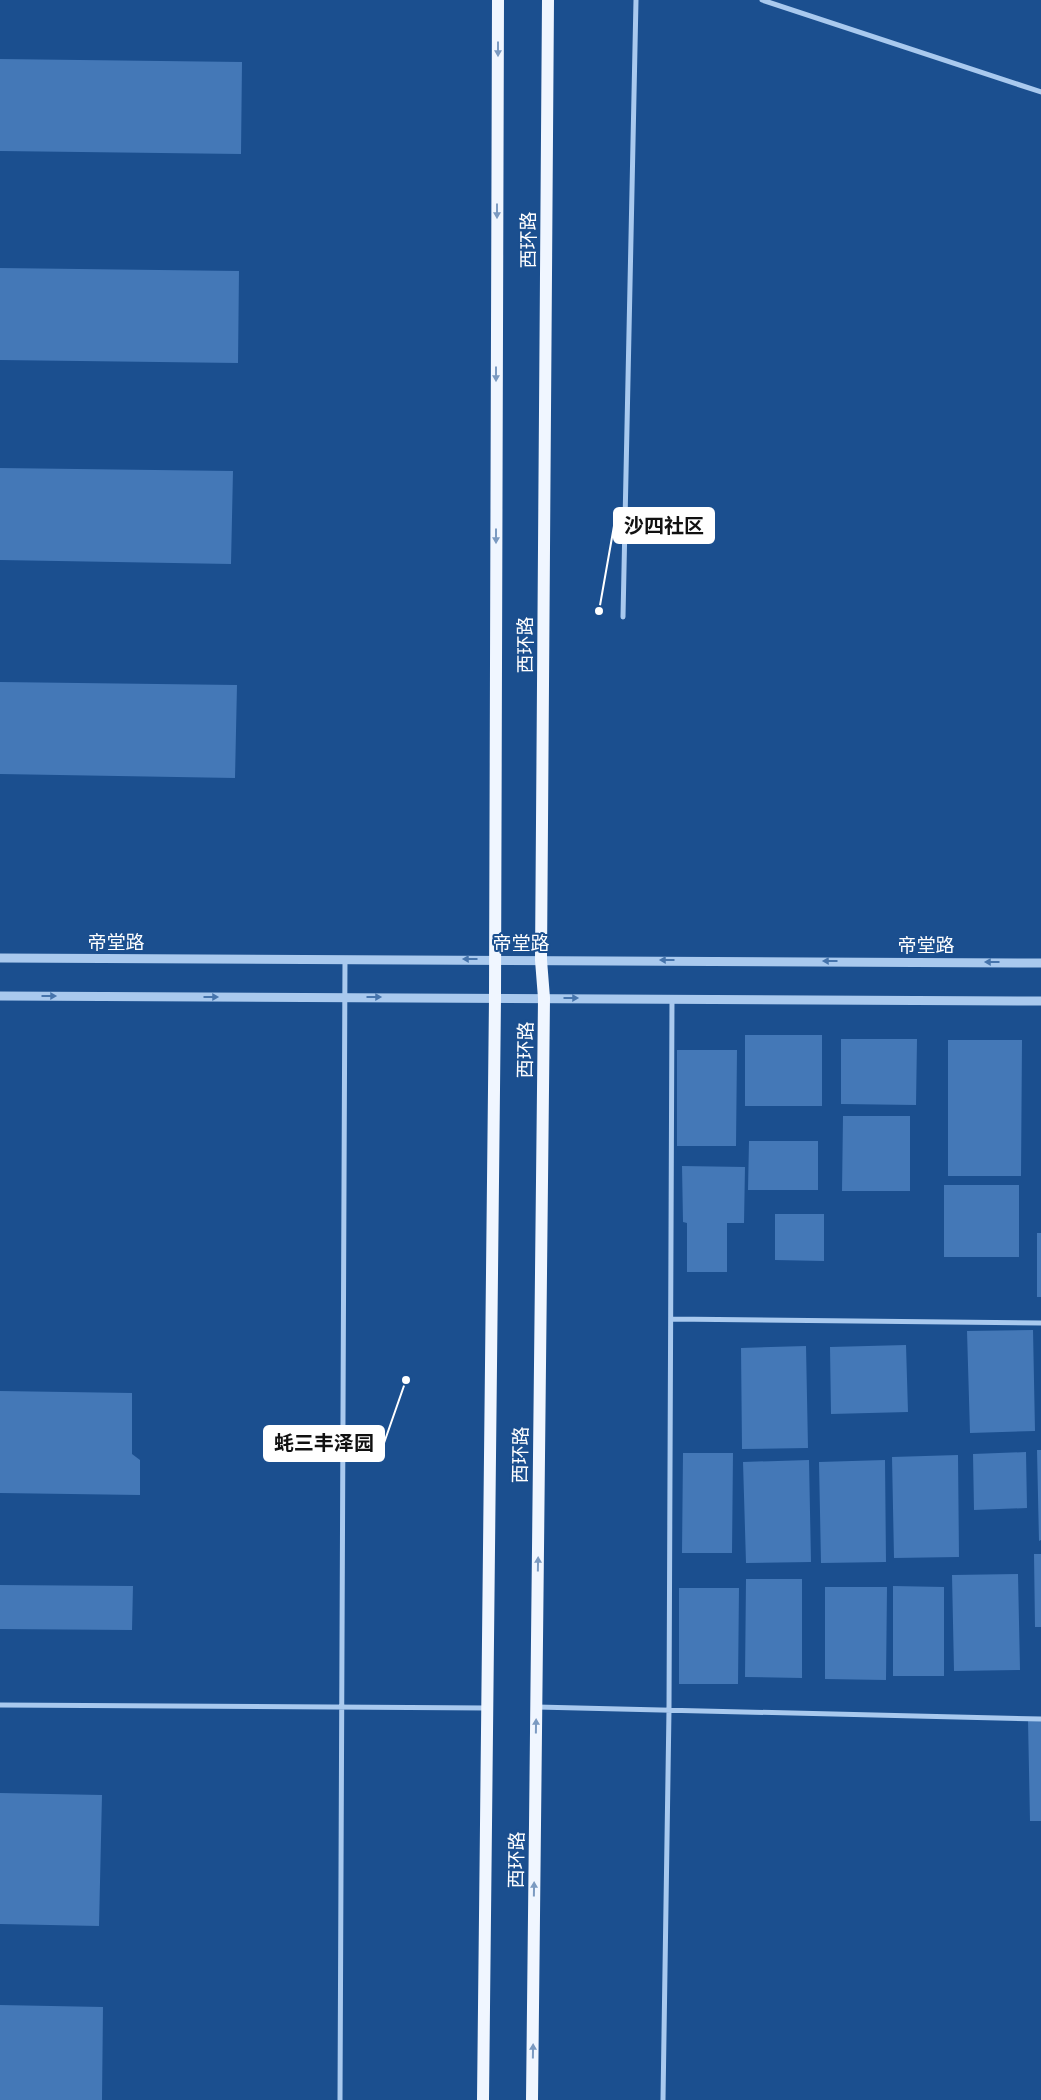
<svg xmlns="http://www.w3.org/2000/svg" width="1041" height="2100" font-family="Jost,'Noto Sans SC',sans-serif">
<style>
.building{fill:#4478b7}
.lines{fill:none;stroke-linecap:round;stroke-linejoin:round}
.minor{stroke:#a9c9ee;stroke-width:5}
.tertiary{stroke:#a9c9ee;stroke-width:9}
.primary{stroke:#f0f6ff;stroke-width:12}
.oneway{fill:#7b9ac1}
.oneway2{fill:#4674ac}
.labels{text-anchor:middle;stroke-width:4;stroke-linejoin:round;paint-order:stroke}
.street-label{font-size:19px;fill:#fff;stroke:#1b4f8f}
.leader{fill:none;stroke:#fff;stroke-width:2}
.callout-dot{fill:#fff;stroke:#1b4f8f;stroke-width:2}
.callout{fill:#fff;stroke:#fff;stroke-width:2}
.callout-label{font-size:20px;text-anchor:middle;font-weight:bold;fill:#111}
</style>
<rect width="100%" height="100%" fill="#1b4f8f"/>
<!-- building -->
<path class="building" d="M 0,59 L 242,62 L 241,154 L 0,151 Z
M 0,268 L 239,271 L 238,363 L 0,360 Z
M 0,468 L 233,471 L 231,564 L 0,560 Z
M 0,682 L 237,685 L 235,778 L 0,774 Z
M 745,1035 L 822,1035 L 822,1106 L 745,1106 Z
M 841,1039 L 917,1039 L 916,1105 L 841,1104 Z
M 948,1040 L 1022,1040 L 1021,1176 L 948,1176 Z
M 677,1050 L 737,1050 L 736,1146 L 677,1146 Z
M 843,1116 L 910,1116 L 910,1191 L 842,1191 Z
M 749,1141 L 818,1141 L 818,1190 L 748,1190 Z
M 682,1166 L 745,1167 L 744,1223 L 727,1223 L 727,1272 L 687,1272 L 687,1223 L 683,1222 Z
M 944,1185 L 1019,1185 L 1019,1257 L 944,1257 Z
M 775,1214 L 824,1214 L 824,1261 L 775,1260 Z
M 1037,1233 L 1041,1233 L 1041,1297 L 1037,1297 Z
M 1033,1330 L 1035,1431 L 970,1433 L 967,1331 Z
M 906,1345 L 908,1412 L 831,1414 L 830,1347 Z
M 806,1346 L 808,1448 L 742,1449 L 741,1348 Z
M 0,1391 L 132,1393 L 132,1454 L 140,1460 L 140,1495 L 0,1493 Z
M 1037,1450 L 1041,1450 L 1041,1540 L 1039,1541 Z
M 1026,1452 L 1027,1508 L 974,1510 L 973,1454 Z
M 683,1453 L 733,1453 L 732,1553 L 682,1553 Z
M 958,1455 L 959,1557 L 894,1558 L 892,1457 Z
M 809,1460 L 811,1562 L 746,1563 L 743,1462 Z
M 885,1460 L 886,1562 L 821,1563 L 819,1462 Z
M 1034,1554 L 1041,1554 L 1041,1627 L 1035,1627 Z
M 1018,1574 L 1020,1670 L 954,1671 L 952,1575 Z
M 746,1579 L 802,1579 L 802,1678 L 745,1677 Z
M 0,1585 L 133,1586 L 132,1630 L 0,1629 Z
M 893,1586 L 944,1587 L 944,1676 L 893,1676 Z
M 825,1587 L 887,1587 L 886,1680 L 825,1679 Z
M 679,1588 L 739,1588 L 738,1684 L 679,1684 Z
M 1028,1720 L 1041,1720 L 1041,1821 L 1030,1821 Z
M 0,1793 L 102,1795 L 99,1926 L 0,1924 Z
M 0,2005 L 103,2007 L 102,2100 L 0,2100 Z"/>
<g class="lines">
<!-- minor -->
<path class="minor" d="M 762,0 L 1041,92
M 623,617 L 636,0
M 671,1319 L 1041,1323
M 0,1705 L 487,1708
M 537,1707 L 1041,1719
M 340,2100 L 345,959
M 663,2100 L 669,1710 L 672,999"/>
<!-- tertiary -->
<path class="tertiary" d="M 0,958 L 1041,963
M 0,996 L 1041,1001"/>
<!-- primary -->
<path class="primary" d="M 483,2100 L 495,998 L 498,0
M 532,2100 L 544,998 L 541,960 L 548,0"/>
</g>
<!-- one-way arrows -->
<defs><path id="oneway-solid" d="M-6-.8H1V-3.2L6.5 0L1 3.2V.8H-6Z" transform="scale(1.25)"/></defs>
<g class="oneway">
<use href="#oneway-solid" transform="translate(498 49) rotate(90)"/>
<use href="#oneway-solid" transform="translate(497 211) rotate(90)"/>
<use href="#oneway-solid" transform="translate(496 374) rotate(90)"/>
<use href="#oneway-solid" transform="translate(496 536) rotate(90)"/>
<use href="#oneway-solid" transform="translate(538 1564) rotate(-89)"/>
<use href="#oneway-solid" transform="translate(536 1726) rotate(-89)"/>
<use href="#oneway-solid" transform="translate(534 1889) rotate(-89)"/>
<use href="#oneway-solid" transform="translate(533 2051) rotate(-89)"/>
</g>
<g class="oneway2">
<use href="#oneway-solid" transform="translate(470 959) rotate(-180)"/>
<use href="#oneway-solid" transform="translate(667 960) rotate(-180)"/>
<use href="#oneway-solid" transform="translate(830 961) rotate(-180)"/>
<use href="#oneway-solid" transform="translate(992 962) rotate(-180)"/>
<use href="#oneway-solid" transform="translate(49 996)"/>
<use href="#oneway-solid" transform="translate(211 997)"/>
<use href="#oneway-solid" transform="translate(374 997)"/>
<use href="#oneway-solid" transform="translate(571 998)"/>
</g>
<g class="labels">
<!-- street labels -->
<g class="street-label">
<text transform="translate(528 240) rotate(-90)" y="7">西环路</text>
<text transform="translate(525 645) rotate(-90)" y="7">西环路</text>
<text x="116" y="949">帝堂路</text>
<text x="521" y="950">帝堂路</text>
<text x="926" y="952">帝堂路</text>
<text transform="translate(525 1050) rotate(-89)" y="7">西环路</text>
<text transform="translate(520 1455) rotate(-89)" y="7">西环路</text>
<text transform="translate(516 1860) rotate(-89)" y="7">西环路</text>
</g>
</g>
<!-- callouts -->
<path class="leader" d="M599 611L614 526M406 1380L384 1443"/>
<g class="callout-dot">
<circle cx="599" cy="611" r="5"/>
<circle cx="406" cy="1380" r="5"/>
</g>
<g class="callout">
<rect x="614" y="508" width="100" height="35" rx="5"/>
<rect x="264" y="1426" width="120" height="35" rx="5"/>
</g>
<g class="callout-label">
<text x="664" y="533">沙四社区</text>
<text x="324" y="1450">蚝三丰泽园</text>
</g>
</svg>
